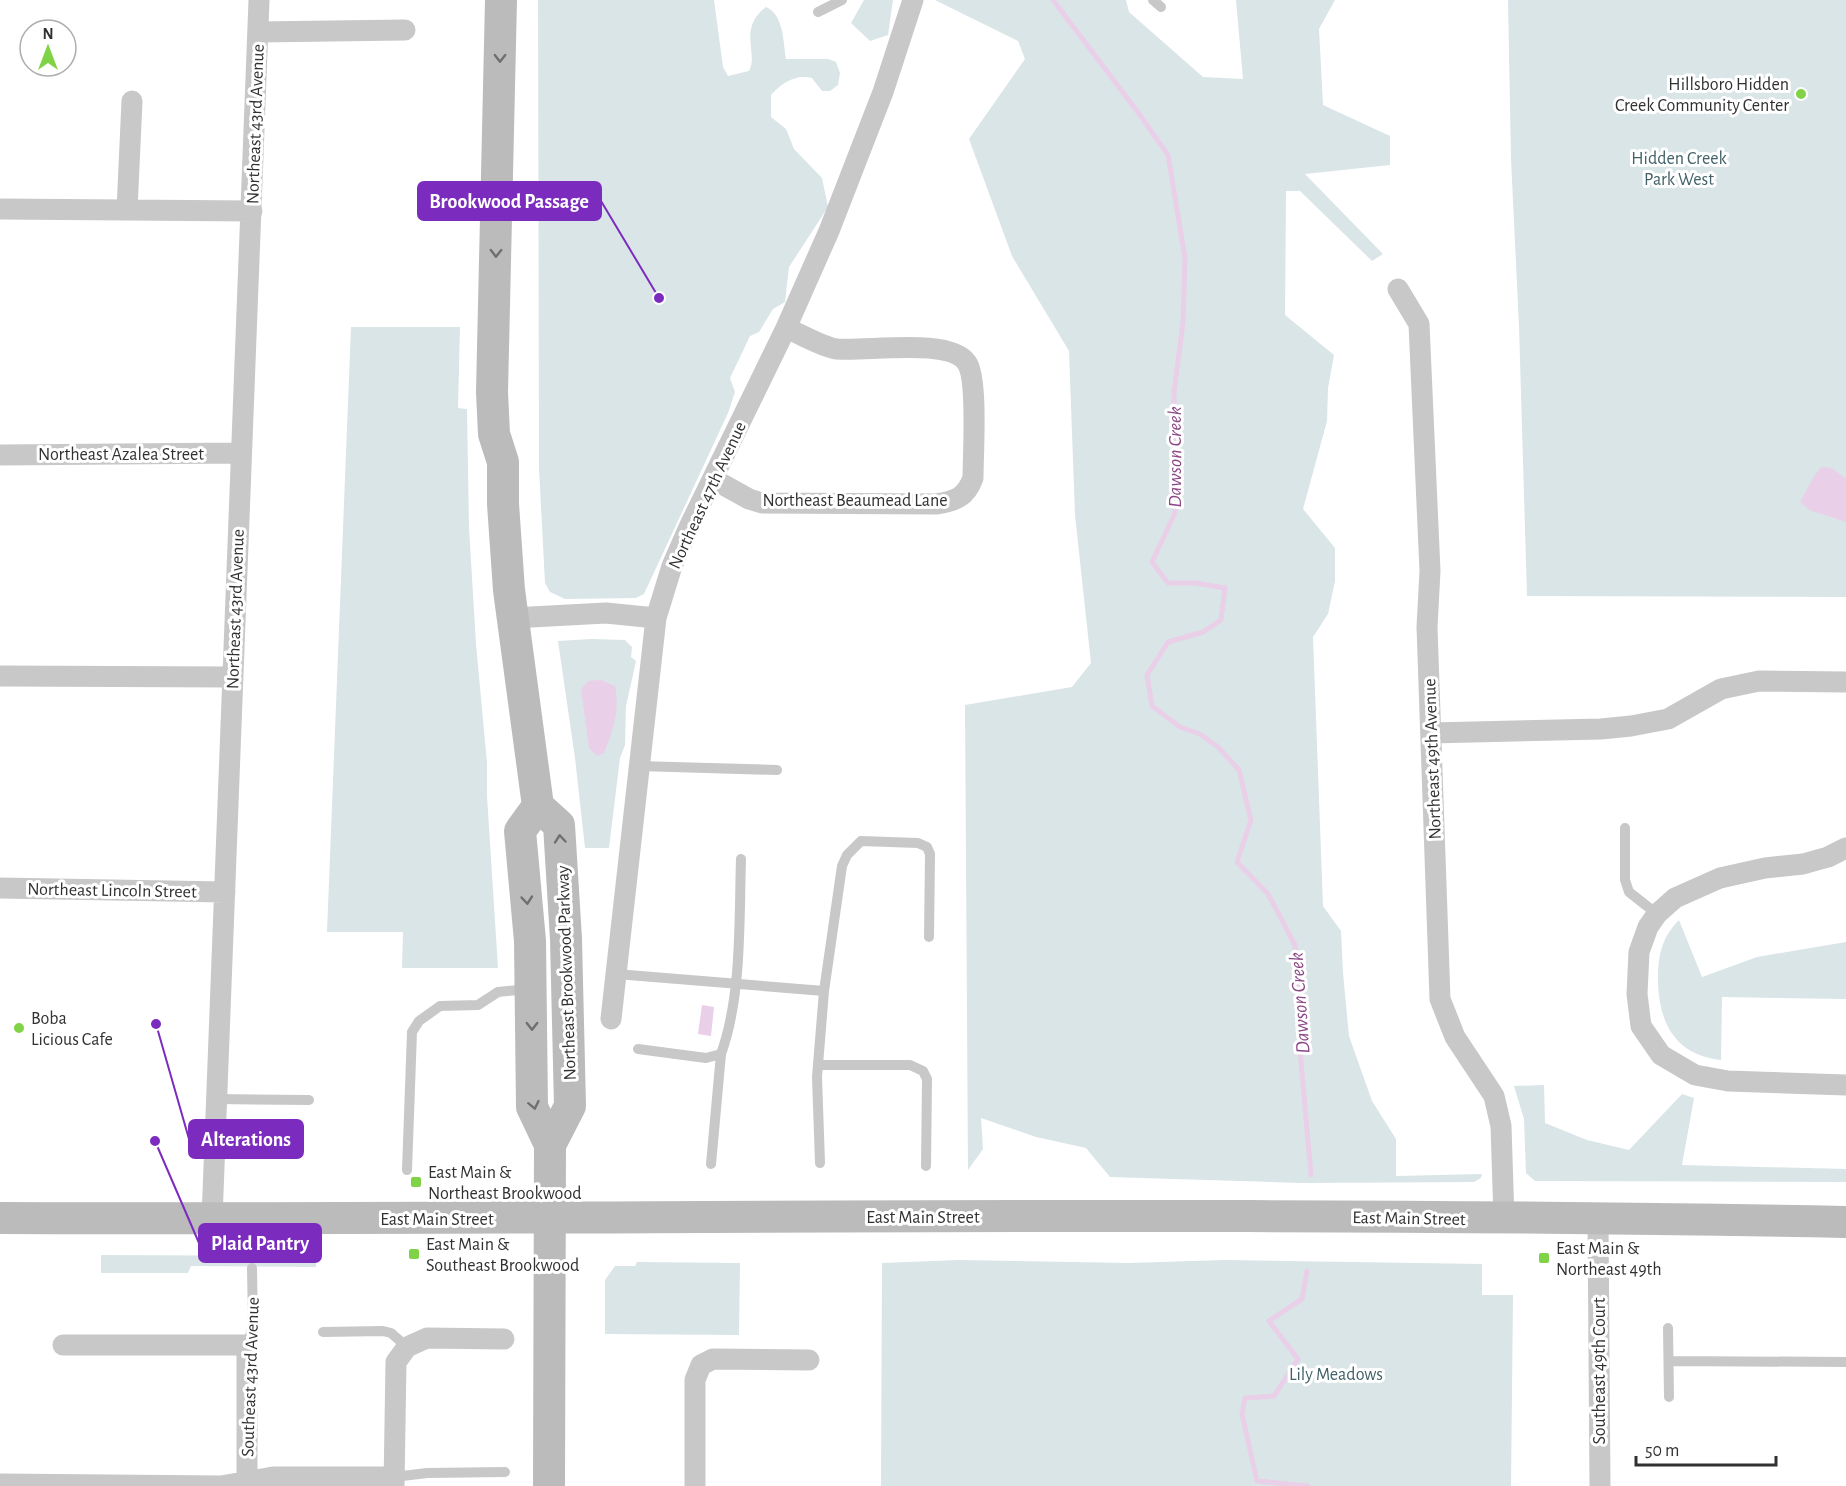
<svg xmlns="http://www.w3.org/2000/svg" width="1846" height="1486" font-family="'Alegreya Sans',sans-serif">
<style>
.green{fill:#dae5e7}
.water{fill:#e9cfe8}
.lines{fill:none;stroke-linecap:round;stroke-linejoin:round}
.stream{stroke:#e9cfe8;stroke-width:5}
.lane{stroke:#c8c8c8;stroke-width:10}
.street{stroke:#c8c8c8;stroke-width:21}
.secondary{stroke:#bbb;stroke-width:32}
.oneway{stroke:#6f6f6f}
.poi-dot{fill:#80d347;stroke:#fff;stroke-width:2}
.labels{text-anchor:middle;stroke-width:6;stroke-linejoin:round;paint-order:stroke}
.poi-label{font-size:18px;fill:#313131;stroke:#fff;text-anchor:start}
.street-label{font-size:18px;fill:#313131;stroke:#fff}
.park-label{font-size:18px;fill:#426168;stroke:#fff}
.water-label{font-size:20px;font-style:italic;fill:#8b4787;stroke:#fff}
.leader{fill:none;stroke:#7b2cbf;stroke-width:2}
.callout-dot{fill:#7b2cbf;stroke:#fff;stroke-width:2}
.callout{fill:#7b2cbf;stroke:#7b2cbf;stroke-width:2}
.callout-label{font-size:20px;text-anchor:middle;font-weight:bold;fill:#fff}
</style>
<rect width="100%" height="100%" fill="#fff"/>
<!-- green -->
<path class="green" d="M 538,0 L 714,0 L 723,67 L 728,76 L 749,71 C 759,54 737,29 766,7 C 784,15 783,41 786,59 L 828,59 L 836,62 L 840,73 L 838,85 L 830,91 L 822,91 L 812,78 C 795,74 782,83 771,95 L 771,117 L 786,129 L 794,149 L 822,178 L 828,207 L 789,267 L 785,302 L 773,309 L 759,332 L 750,336 L 730,378 L 735,392 L 728,413 L 644,594 L 636,598 L 565,599 L 550,592 L 545,583 L 539,468 Z
M 864,0 L 893,0 L 888,35 L 870,41 L 851,23 Z
M 935,0 L 1126,0 L 1129,12 L 1203,77 L 1243,79 L 1236,0 L 1335,0 L 1319,29 L 1323,105 L 1390,136 L 1390,165 L 1305,174 L 1383,254 L 1372,261 L 1300,191 L 1286,191 L 1285,315 L 1334,355 L 1328,388 L 1327,421 L 1303,509 L 1335,548 L 1335,581 L 1328,614 L 1313,637 L 1323,906 L 1341,931 L 1343,973 L 1349,1036 L 1372,1101 L 1396,1139 L 1396,1176 L 1482,1174 L 1481,1178 L 1474,1182 L 1301,1183 L 1110,1177 L 1086,1148 L 1036,1137 L 981,1118 L 983,1149 L 968,1170 L 965,705 L 1072,687 L 1091,663 L 1075,515 L 1069,351 L 1012,256 L 969,139 L 1025,59 L 1018,41 Z
M 1508,0 L 1846,0 L 1846,597 L 1527,596 L 1519,326 L 1511,159 Z
M 351,327 L 460,327 L 458,408 L 467,409 L 469,528 L 476,644 L 487,763 L 487,796 L 498,968 L 402,968 L 403,932 L 327,932 Z
M 591,639 L 625,640 L 632,647 L 631,657 L 636,661 L 626,706 L 625,745 L 620,758 L 609,848 L 585,848 L 575,758 L 558,641 Z
M 1679,920 L 1702,977 L 1757,957 L 1846,942 L 1846,999 L 1722,997 L 1721,1060 C 1674,1055 1658,1021 1658,978 C 1658,955 1662,937 1679,920 Z
M 1544,1085 L 1545,1123 L 1587,1140 L 1629,1150 L 1682,1094 L 1694,1098 L 1682,1165 L 1846,1169 L 1846,1182 L 1535,1181 L 1526,1173 L 1524,1119 L 1514,1086 Z
M 101,1255 L 316,1256 L 316,1267 L 191,1266 L 188,1273 L 101,1273 Z
M 958,1260 L 1128,1263 L 1225,1260 L 1482,1264 L 1482,1295 L 1513,1295 L 1511,1486 L 881,1486 L 882,1263 Z
M 637,1262 L 740,1263 L 739,1335 L 605,1334 L 605,1280 L 615,1266 L 635,1266 Z"/>
<!-- water -->
<path class="water" d="M 1821,467 L 1832,468 L 1846,479 L 1846,522 L 1809,510 L 1800,502 L 1813,478 Z
M 601,680 L 615,686 C 620,708 613,732 604,753 L 597,756 L 589,748 L 581,689 L 588,681 Z
M 702,1005 L 714,1007 L 711,1036 L 698,1034 Z"/>
<g class="lines">
<!-- stream -->
<path class="stream" d="M 1053,0 L 1137,111 L 1168,155 L 1185,258 L 1183,322 L 1174,393 L 1175,513 L 1152,562 L 1168,583 L 1196,583 L 1225,588 L 1221,620 L 1203,632 L 1168,642 L 1147,675 L 1152,706 L 1180,727 L 1200,734 L 1218,747 L 1239,770 L 1251,820 L 1237,862 L 1268,894 L 1295,945 L 1300,1050 L 1311,1175
M 1307,1271 L 1302,1299 L 1269,1321 L 1298,1359 L 1274,1396 L 1245,1398 L 1242,1414 L 1257,1481 L 1308,1486"/>
<!-- lane -->
<path class="lane" d="M 1153,0 L 1161,7
M 818,12 L 842,0
M 639,766 L 777,770
M 1625,828 L 1625,880 L 1629,892 L 1657,914
M 616,974 L 824,991 L 817,1077 L 820,1163
M 824,991 L 842,866 L 847,855 L 861,841 L 918,843 L 927,847 L 930,854 L 929,937
M 638,1049 L 706,1058 L 721,1054 C 742,996 739,920 741,859
M 818,1065 L 910,1065 L 923,1071 L 927,1079 L 926,1166
M 216,1099 L 309,1100
M 711,1164 L 721,1054
M 407,1170 L 412,1032 L 419,1021 L 440,1006 L 478,1005 L 498,992 L 528,989
M 1668,1328 L 1669,1397
M 323,1332 L 383,1331 L 391,1333 L 407,1347
M 247,1345 L 253,1326 L 252,1268
M 1669,1361 L 1846,1362
M 394,1477 L 427,1473 L 505,1472"/>
<!-- street -->
<path class="street" d="M 258,32 L 405,30
M 0,209 L 252,211
M 127,210 L 132,101
M 1398,289 L 1419,324 L 1430,571 L 1427,627 L 1440,999 L 1455,1037 L 1494,1096 L 1501,1126 L 1504,1219
M 0,455 L 241,453
M 713,479 L 749,499 L 762,503 L 936,504 C 956,501 966,497 973,478 C 973,456 978,379 967,363 C 950,337 866,352 837,349 C 822,347 801,334 786,328
M 512,618 L 606,613 L 656,618
M 0,676 L 232,677
M 1431,733 L 1601,729 L 1631,726 L 1668,719 L 1721,689 L 1759,681 L 1846,682
M 1846,848 L 1828,857 L 1803,864 L 1765,868 L 1720,878 L 1675,898 L 1657,914 L 1648,927 L 1639,952 L 1637,994 L 1641,1026 L 1661,1055 L 1695,1075 L 1728,1081 L 1846,1085
M 0,888 L 225,892
M 611,1019 L 656,618 L 672,566 L 690,525 L 786,328 L 829,231 L 883,92 L 913,0
M 212,1219 L 259,0
M 1598,1219 L 1600,1486
M 63,1345 L 247,1345 L 247,1486
M 0,1484 L 221,1486 L 273,1477 L 394,1477
M 394,1486 L 396,1362 L 407,1347 L 427,1338 L 504,1339
M 695,1486 L 695,1380 L 701,1365 L 713,1359 L 809,1360"/>
<!-- secondary -->
<path class="secondary" d="M 501,0 L 492,392 L 494,434 L 503,462 L 503,504 L 509,590 L 538,806 L 559,825 L 566,939 L 570,1106 L 550,1145
M 538,806 L 520,831 L 530,941 L 532,1107 L 550,1145 L 549,1486
M 0,1218 C 615,1220 1231,1210 1846,1222"/>
</g>
<!-- one-way arrows -->
<defs><path id="oneway-chevron" d="M-2-3.5L2.5 0L-2 3.5" fill="none" stroke-width="1.6" stroke-linecap="round" stroke-linejoin="round" transform="scale(1.5)"/></defs>
<g class="oneway">
<use href="#oneway-chevron" transform="translate(500 58) rotate(91)"/>
<use href="#oneway-chevron" transform="translate(496 253) rotate(91)"/>
<use href="#oneway-chevron" transform="translate(560 839) rotate(-95)"/>
<use href="#oneway-chevron" transform="translate(527 900) rotate(85)"/>
<use href="#oneway-chevron" transform="translate(532 1026) rotate(90)"/>
<use href="#oneway-chevron" transform="translate(534 1105) rotate(78)"/>
</g>
<!-- markers -->
<g class="poi-dot">
<circle cx="1801" cy="94" r="6"/>
<circle cx="19" cy="1028" r="6"/>
<rect x="410" y="1176" width="12" height="12" rx="3"/>
<rect x="408" y="1248" width="12" height="12" rx="3"/>
<rect x="1538" y="1252" width="12" height="12" rx="3"/>
</g>
<g class="labels">
<!-- poi labels -->
<g class="poi-label">
<text x="1789" y="90" text-anchor="end">Hillsboro Hidden<tspan x="1789" dy="21">Creek Community Center</tspan></text>
<text x="31" y="1024">Boba<tspan x="31" dy="21">Licious Cafe</tspan></text>
<text x="428" y="1178">East Main &amp;<tspan x="428" dy="21">Northeast Brookwood</tspan></text>
<text x="426" y="1250">East Main &amp;<tspan x="426" dy="21">Southeast Brookwood</tspan></text>
<text x="1556" y="1254">East Main &amp;<tspan x="1556" dy="21">Northeast 49th</tspan></text>
</g>
<!-- street labels -->
<g class="street-label">
<text transform="translate(255 124) rotate(-88)" y="6">Northeast 43rd Avenue</text>
<text x="121" y="460">Northeast Azalea Street</text>
<text transform="translate(707 495) rotate(-65)" y="6">Northeast 47th Avenue</text>
<text x="855" y="506">Northeast Beaumead Lane</text>
<text transform="translate(235 609) rotate(-88)" y="6">Northeast 43rd Avenue</text>
<text transform="translate(1432 759) rotate(-92)" y="6">Northeast 49th Avenue</text>
<text transform="translate(112 890) rotate(1)" y="6">Northeast Lincoln Street</text>
<text transform="translate(566 973) rotate(-92)" y="6">Northeast Brookwood Parkway</text>
<text x="923" y="1223">East Main Street</text>
<text transform="translate(1409 1218) rotate(1)" y="6">East Main Street</text>
<text x="437" y="1225">East Main Street</text>
<text transform="translate(1599 1371) rotate(-90)" y="6">Southeast 49th Court</text>
<text transform="translate(250 1377) rotate(-88)" y="6">Southeast 43rd Avenue</text>
</g>
<!-- park labels -->
<g class="park-label">
<text x="1679" y="164">Hidden Creek<tspan x="1679" dy="21">Park West</tspan></text>
<text x="1336" y="1380">Lily Meadows</text>
</g>
<!-- water labels -->
<g class="water-label">
<text transform="translate(1174 457) rotate(-90)" y="7">Dawson Creek</text>
<text transform="translate(1299 1003) rotate(-94)" y="7">Dawson Creek</text>
</g>
</g>
<!-- callouts -->
<path class="leader" d="M659 298L601 201M156 1024L189 1139M155 1141L199 1243"/>
<g class="callout-dot">
<circle cx="659" cy="298" r="6"/>
<circle cx="156" cy="1024" r="6"/>
<circle cx="155" cy="1141" r="6"/>
</g>
<g class="callout">
<rect x="418" y="182" width="183" height="38" rx="6"/>
<rect x="189" y="1120" width="114" height="38" rx="6"/>
<rect x="199" y="1224" width="122" height="38" rx="6"/>
</g>
<g class="callout-label">
<text x="509" y="208">Brookwood Passage</text>
<text x="246" y="1146">Alterations</text>
<text x="260" y="1250">Plaid Pantry</text>
</g>
<!-- north arrow -->
<g transform="translate(48 48)"><circle r="28" fill="#ffffff" stroke="#adadad" stroke-width="1.5"/>
<path d="M0-4.5L10 22L0 15L-10 22Z" fill="#80d347"/>
<text y="-9" font-size="16" font-weight="bold" text-anchor="middle" fill="#313131">N</text>
</g>
<!-- scale -->
<path d="M1636 1456v9h140v-9" fill="none" stroke="#313131" stroke-width="3"/>
<text x="1645" y="1456" font-size="18" fill="#313131" stroke="#ffffff" stroke-width="4.5" paint-order="stroke">50 m</text>
</svg>
